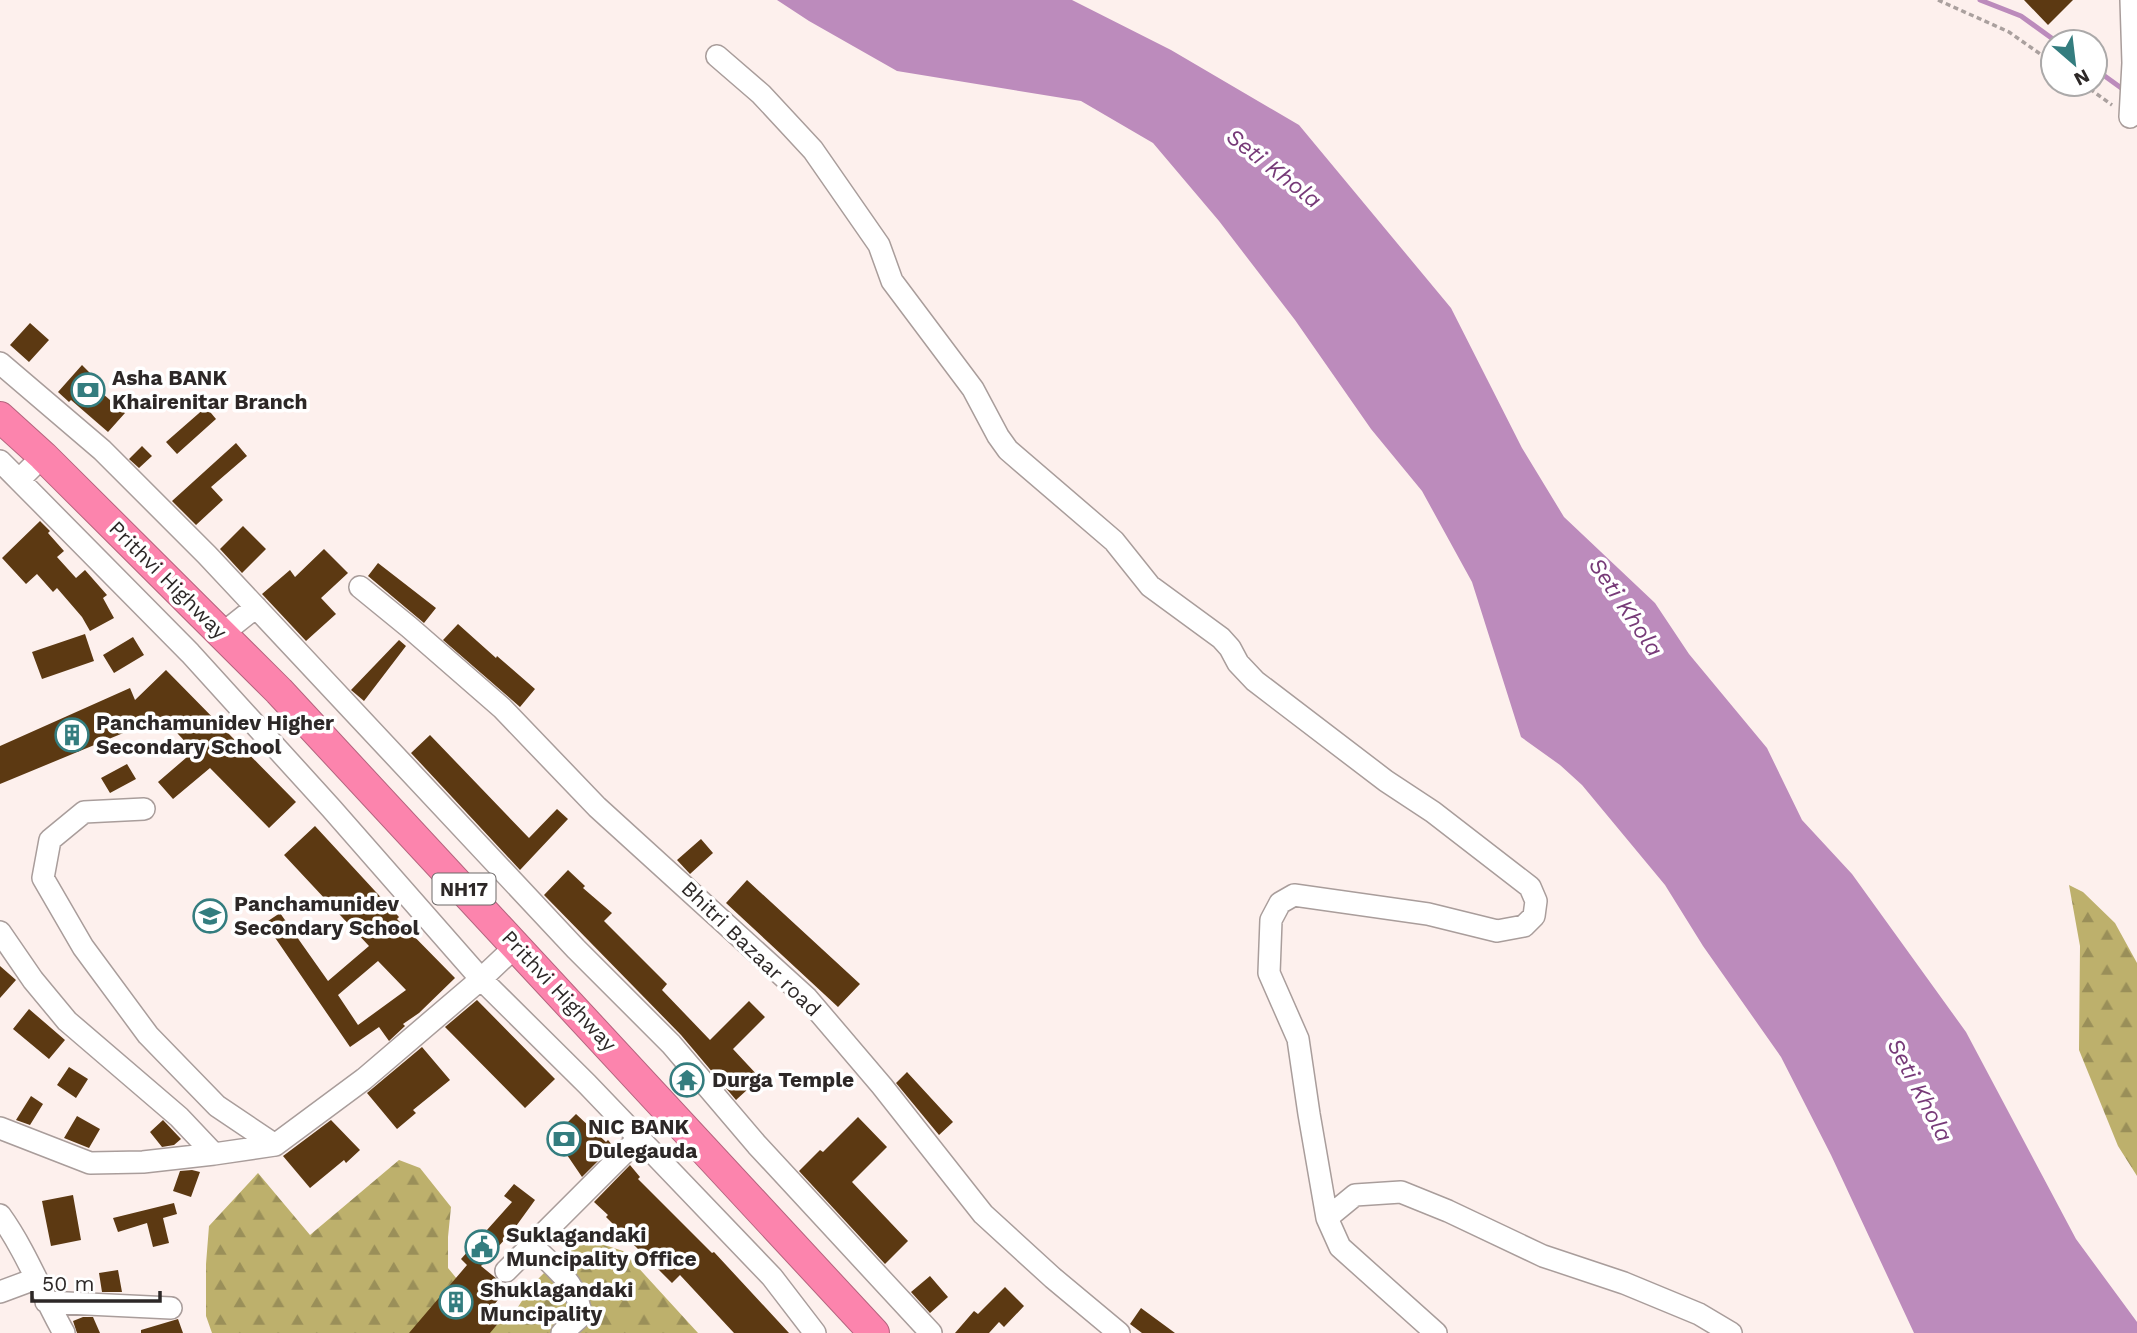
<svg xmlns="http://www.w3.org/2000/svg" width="2137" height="1333" font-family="'Work Sans',sans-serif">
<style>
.forest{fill:url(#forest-firs)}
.water{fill:#bc8bbc}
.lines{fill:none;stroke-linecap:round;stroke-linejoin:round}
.stream{stroke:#bc8bbc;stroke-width:5}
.building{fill:#5c3912;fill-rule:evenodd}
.minor-casing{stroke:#a99d9b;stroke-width:24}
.highway-casing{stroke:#b4647e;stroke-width:32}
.path{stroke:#aaa09e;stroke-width:3.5;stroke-dasharray:5 3.5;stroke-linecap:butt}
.minor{stroke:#fff;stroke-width:21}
.highway{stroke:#fc84ad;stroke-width:30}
.labels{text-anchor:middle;stroke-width:7;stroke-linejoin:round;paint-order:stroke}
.shield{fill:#fff;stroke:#6c6868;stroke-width:2}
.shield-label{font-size:19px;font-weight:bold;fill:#2d2827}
.poi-label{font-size:21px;font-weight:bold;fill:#2d2827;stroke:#fff;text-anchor:start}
.street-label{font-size:21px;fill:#2d2827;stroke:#fff}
.water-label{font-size:23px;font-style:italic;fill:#773a78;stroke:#fff}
</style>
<defs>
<pattern id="forest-firs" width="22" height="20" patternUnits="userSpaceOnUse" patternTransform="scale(1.75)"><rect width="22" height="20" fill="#bdb06c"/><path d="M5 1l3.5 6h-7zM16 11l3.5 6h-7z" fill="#9a8f59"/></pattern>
</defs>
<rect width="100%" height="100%" fill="#fdf0ed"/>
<!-- forest -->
<path class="forest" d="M 2069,885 L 2083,892 L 2115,923 L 2137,963 L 2137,1176 L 2118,1146 L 2079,1050 L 2080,946 Z
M 399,1160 L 420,1168 L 451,1207 L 448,1237 L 448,1268 L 475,1301 L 516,1310 L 533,1284 L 580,1237 L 623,1251 L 698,1333 L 212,1333 L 206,1316 L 206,1264 L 209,1226 L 258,1173 L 310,1235 Z"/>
<!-- water -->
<path class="water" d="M 777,0 L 1072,0 L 1171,50 L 1299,125 L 1451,308 L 1522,448 L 1564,517 L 1655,603 L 1689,654 L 1767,748 L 1802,820 L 1852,874 L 1966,1032 L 2076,1239 L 2137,1322 L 2137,1333 L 1914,1333 L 1831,1155 L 1781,1057 L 1703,946 L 1665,885 L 1582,785 L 1560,765 L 1521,737 L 1472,582 L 1422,491 L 1371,429 L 1295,320 L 1219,221 L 1153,143 L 1081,101 L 897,71 L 809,21 Z"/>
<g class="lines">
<!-- stream -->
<path class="stream" d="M 1980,0 L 2021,16 L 2057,42
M 2095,69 L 2124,90"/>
</g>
<!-- building -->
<path class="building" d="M 2024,0 L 2073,0 L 2048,25 Z
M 30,323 L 49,340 L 29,362 L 10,345 Z
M 82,365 L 93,376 L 88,381 L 125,413 L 108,432 L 71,400 L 69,402 L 58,392 Z
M 206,407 L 216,419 L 177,454 L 166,442 Z
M 236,443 L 247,456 L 211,487 L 223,500 L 196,525 L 172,501 Z
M 142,446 L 152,456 L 139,468 L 129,459 Z
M 40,521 L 50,531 L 48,533 L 64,551 L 57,557 L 76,578 L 85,570 L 107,595 L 103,598 L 114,618 L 90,631 L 82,617 L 57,588 L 53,592 L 37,574 L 26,584 L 2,558 Z
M 243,526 L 266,549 L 242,573 L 220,549 Z
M 324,549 L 348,573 L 321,598 L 336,614 L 306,641 L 262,594 L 290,570 L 295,577 Z
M 378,563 L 436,608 L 424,623 L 368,576 Z
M 458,624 L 496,658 L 497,656 L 535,689 L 520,707 L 443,640 Z
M 85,634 L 94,661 L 42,679 L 32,652 Z
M 133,637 L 144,655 L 114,673 L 103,655 Z
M 399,640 L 406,646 L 364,701 L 351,690 Z
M 166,670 L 296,802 L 269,828 L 210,768 L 173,799 L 158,782 L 194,751 L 162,717 L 0,784 L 0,746 L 130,688 L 135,700 Z
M 430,735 L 529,838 L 557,809 L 568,819 L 520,870 L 411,753 Z
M 127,764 L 136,779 L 110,793 L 101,778 Z
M 315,826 L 399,917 L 397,919 L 455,978 L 419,1013 L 403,1024 L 405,1026 L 389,1041 L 379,1027 L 350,1047 L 265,923 L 280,913 L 328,981 L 369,946 L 284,855 ZM 378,961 L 406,990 L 358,1025 L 338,995 Z
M 701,839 L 713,853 L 690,874 L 677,860 Z
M 568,870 L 585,886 L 583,888 L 612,913 L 604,921 L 667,984 L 662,990 L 710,1040 L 749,1001 L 765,1017 L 733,1049 L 760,1078 L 736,1100 L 681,1035 L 544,895 Z
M 747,880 L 860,984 L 838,1007 L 726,903 Z
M 0,966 L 16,980 L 0,998 Z
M 477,1000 L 555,1079 L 525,1108 L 445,1027 Z
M 29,1009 L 65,1040 L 49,1059 L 13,1029 Z
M 422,1047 L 450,1080 L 413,1110 L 416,1113 L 397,1129 L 367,1093 Z
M 69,1067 L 88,1079 L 76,1098 L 57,1085 Z
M 907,1072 L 953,1122 L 939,1135 L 896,1083 Z
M 31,1096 L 43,1104 L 30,1125 L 16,1120 Z
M 576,1114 L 606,1142 L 608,1140 L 613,1146 L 582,1177 L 565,1152 L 560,1156 L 547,1143 Z
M 77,1116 L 100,1129 L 89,1148 L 64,1138 Z
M 858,1117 L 887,1147 L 852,1182 L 908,1241 L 885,1264 L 799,1171 L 820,1150 L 823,1152 Z
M 163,1120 L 181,1139 L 174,1145 L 162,1147 L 150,1132 Z
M 331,1120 L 360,1150 L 346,1163 L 344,1160 L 310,1188 L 283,1156 Z
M 630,1165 L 640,1177 L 638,1179 L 712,1253 L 714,1252 L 789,1333 L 734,1333 L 680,1275 L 672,1283 L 606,1217 L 608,1215 L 594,1202 Z
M 192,1170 L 200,1172 L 191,1197 L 173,1191 L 180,1171 Z
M 514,1184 L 535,1200 L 514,1229 L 481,1266 L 508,1288 L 488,1312 L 500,1321 L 490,1333 L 409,1333 L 467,1265 L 461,1259 L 512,1202 L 504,1196 Z
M 73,1195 L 81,1240 L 51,1246 L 42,1201 Z
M 174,1203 L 177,1214 L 163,1218 L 169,1243 L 153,1247 L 147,1223 L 118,1232 L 113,1218 Z
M 118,1270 L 122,1292 L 102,1292 L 99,1273 Z
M 930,1276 L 948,1297 L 930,1313 L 911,1292 Z
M 1005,1287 L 1024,1306 L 1004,1327 L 999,1322 L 989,1333 L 955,1333 L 974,1311 L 978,1314 Z
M 1141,1308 L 1175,1333 L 1142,1333 L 1130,1324 Z
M 83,1317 L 93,1317 L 100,1333 L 77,1333 L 73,1321 Z
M 178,1319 L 183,1333 L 141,1333 L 141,1330 Z"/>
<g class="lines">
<defs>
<path id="minor" d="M 717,56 L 761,94 L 813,150 L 879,245 L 892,281 L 973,389 L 998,436 L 1008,450 L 1114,541 L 1150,586 L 1221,638 L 1230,648 L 1238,663 L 1255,681 L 1386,781 L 1433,812 L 1530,887 L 1536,901 L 1534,916 L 1524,926 L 1497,931 L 1428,914 L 1294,895 L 1280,903 L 1271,920 L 1269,973 L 1298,1039 L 1309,1114 L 1327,1218 L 1355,1195 L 1401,1192 L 1448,1211 L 1543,1256 L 1624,1283 L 1699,1314 L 1731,1333
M 2130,117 L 2133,63 L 2131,0
M 0,363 L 102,450 L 207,555 L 576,949 L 671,1044 L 757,1145 L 931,1333
M 0,461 L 19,480 L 43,456
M 19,480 L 190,653 L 331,808 L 481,979 L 587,1084 L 772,1277 L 815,1333
M 360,587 L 409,627 L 502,708 L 597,807 L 807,998 L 882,1086 L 983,1214 L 1053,1278 L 1119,1333
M 222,634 L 256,607
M 144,809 L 84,812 L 50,840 L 43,878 L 83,947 L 148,1035 L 217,1106 L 275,1145
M 0,932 L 33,980 L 67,1021 L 179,1117 L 214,1154
M 0,1128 L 90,1163 L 143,1162 L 214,1154 L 275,1145 L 364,1079 L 481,979 L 517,945
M 0,1215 C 26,1251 42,1294 64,1333
M 1327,1218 L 1340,1247 L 1436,1333
M 532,1245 C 552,1266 582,1286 580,1317 L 562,1333
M 506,1271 L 639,1138
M 0,1292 L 35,1279
M 46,1302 L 171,1308"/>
<path id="highway" d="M 0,417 L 43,456 L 279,691 L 874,1333"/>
</defs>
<!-- minor casing -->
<use href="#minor" class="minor-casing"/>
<!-- highway casing -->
<use href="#highway" class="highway-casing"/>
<!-- path -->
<path class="path" d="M 1938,0 L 2009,32 L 2053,63
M 2083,84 L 2112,105"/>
<!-- minor -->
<use href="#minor" class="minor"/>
<!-- highway -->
<use href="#highway" class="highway"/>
</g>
<!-- icons -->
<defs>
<symbol id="bank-ring" viewBox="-11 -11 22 22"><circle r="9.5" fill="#fff" stroke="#347d7f" stroke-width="1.5"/><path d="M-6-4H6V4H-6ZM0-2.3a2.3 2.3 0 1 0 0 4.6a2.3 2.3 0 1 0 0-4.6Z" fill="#347d7f"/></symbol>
<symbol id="building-ring" viewBox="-11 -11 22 22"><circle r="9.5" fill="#fff" stroke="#347d7f" stroke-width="1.5"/><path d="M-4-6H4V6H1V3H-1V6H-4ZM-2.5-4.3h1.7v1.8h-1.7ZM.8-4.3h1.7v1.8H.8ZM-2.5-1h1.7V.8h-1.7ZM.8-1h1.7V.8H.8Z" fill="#347d7f"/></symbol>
<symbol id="school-ring" viewBox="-11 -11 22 22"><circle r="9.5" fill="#fff" stroke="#347d7f" stroke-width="1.5"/><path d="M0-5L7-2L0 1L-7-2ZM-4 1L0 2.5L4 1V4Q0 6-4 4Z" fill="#347d7f"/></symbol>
<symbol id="temple-ring" viewBox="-11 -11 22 22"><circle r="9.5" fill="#fff" stroke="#347d7f" stroke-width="1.5"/><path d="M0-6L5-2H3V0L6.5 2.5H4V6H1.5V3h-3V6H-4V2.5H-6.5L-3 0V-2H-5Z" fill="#347d7f"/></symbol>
<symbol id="civic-ring" viewBox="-11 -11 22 22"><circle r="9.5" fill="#fff" stroke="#347d7f" stroke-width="1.5"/><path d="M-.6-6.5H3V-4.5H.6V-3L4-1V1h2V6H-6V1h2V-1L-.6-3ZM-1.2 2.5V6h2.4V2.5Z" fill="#347d7f"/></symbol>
</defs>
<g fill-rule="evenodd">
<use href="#bank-ring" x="69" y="371" width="38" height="38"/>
<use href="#building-ring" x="53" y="716" width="38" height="38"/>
<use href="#school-ring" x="191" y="897" width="38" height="38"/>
<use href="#temple-ring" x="668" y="1061" width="38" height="38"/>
<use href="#bank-ring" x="545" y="1120" width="38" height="38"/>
<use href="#civic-ring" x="463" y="1228" width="38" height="38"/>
<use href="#building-ring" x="437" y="1283" width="38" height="38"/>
</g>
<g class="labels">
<!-- shield labels -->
<rect class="shield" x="432.5" y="873.5" width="63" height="31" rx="5"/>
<g class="shield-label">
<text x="464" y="896">NH17</text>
</g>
<!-- poi labels -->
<g class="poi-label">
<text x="112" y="385">Asha BANK<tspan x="112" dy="24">Khairenitar Branch</tspan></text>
<text x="96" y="730">Panchamunidev Higher<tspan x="96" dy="24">Secondary School</tspan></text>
<text x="234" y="911">Panchamunidev<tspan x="234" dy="24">Secondary School</tspan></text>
<text x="712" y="1087">Durga Temple</text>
<text x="588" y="1134">NIC BANK<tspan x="588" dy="24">Dulegauda</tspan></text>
<text x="506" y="1242">Suklagandaki<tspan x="506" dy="24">Muncipality Office</tspan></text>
<text x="480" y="1297">Shuklagandaki<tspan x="480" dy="24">Muncipality</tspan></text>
</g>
<!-- street labels -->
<g class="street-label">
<text transform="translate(168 580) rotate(45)" y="7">Prithvi Highway</text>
<text transform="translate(751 949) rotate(44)" y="7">Bhitri Bazaar road</text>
<text transform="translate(559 991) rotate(47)" y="7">Prithvi Highway</text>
</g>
<!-- water labels -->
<g class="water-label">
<text transform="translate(1274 168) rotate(38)" y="8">Seti Khola</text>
<text transform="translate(1626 607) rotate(56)" y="8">Seti Khola</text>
<text transform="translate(1920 1090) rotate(62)" y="8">Seti Khola</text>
</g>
</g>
<!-- north arrow -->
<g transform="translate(2074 63) rotate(152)"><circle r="33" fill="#ffffff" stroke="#aba9a9" stroke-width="2"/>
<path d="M0-5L12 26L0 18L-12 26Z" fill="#347d7f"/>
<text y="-10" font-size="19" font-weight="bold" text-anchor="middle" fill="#2d2827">N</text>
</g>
<!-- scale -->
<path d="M32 1291v10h128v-10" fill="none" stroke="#2d2827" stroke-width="3.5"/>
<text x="42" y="1291" font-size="21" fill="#2d2827" stroke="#ffffff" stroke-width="5" paint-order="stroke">50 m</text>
</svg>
